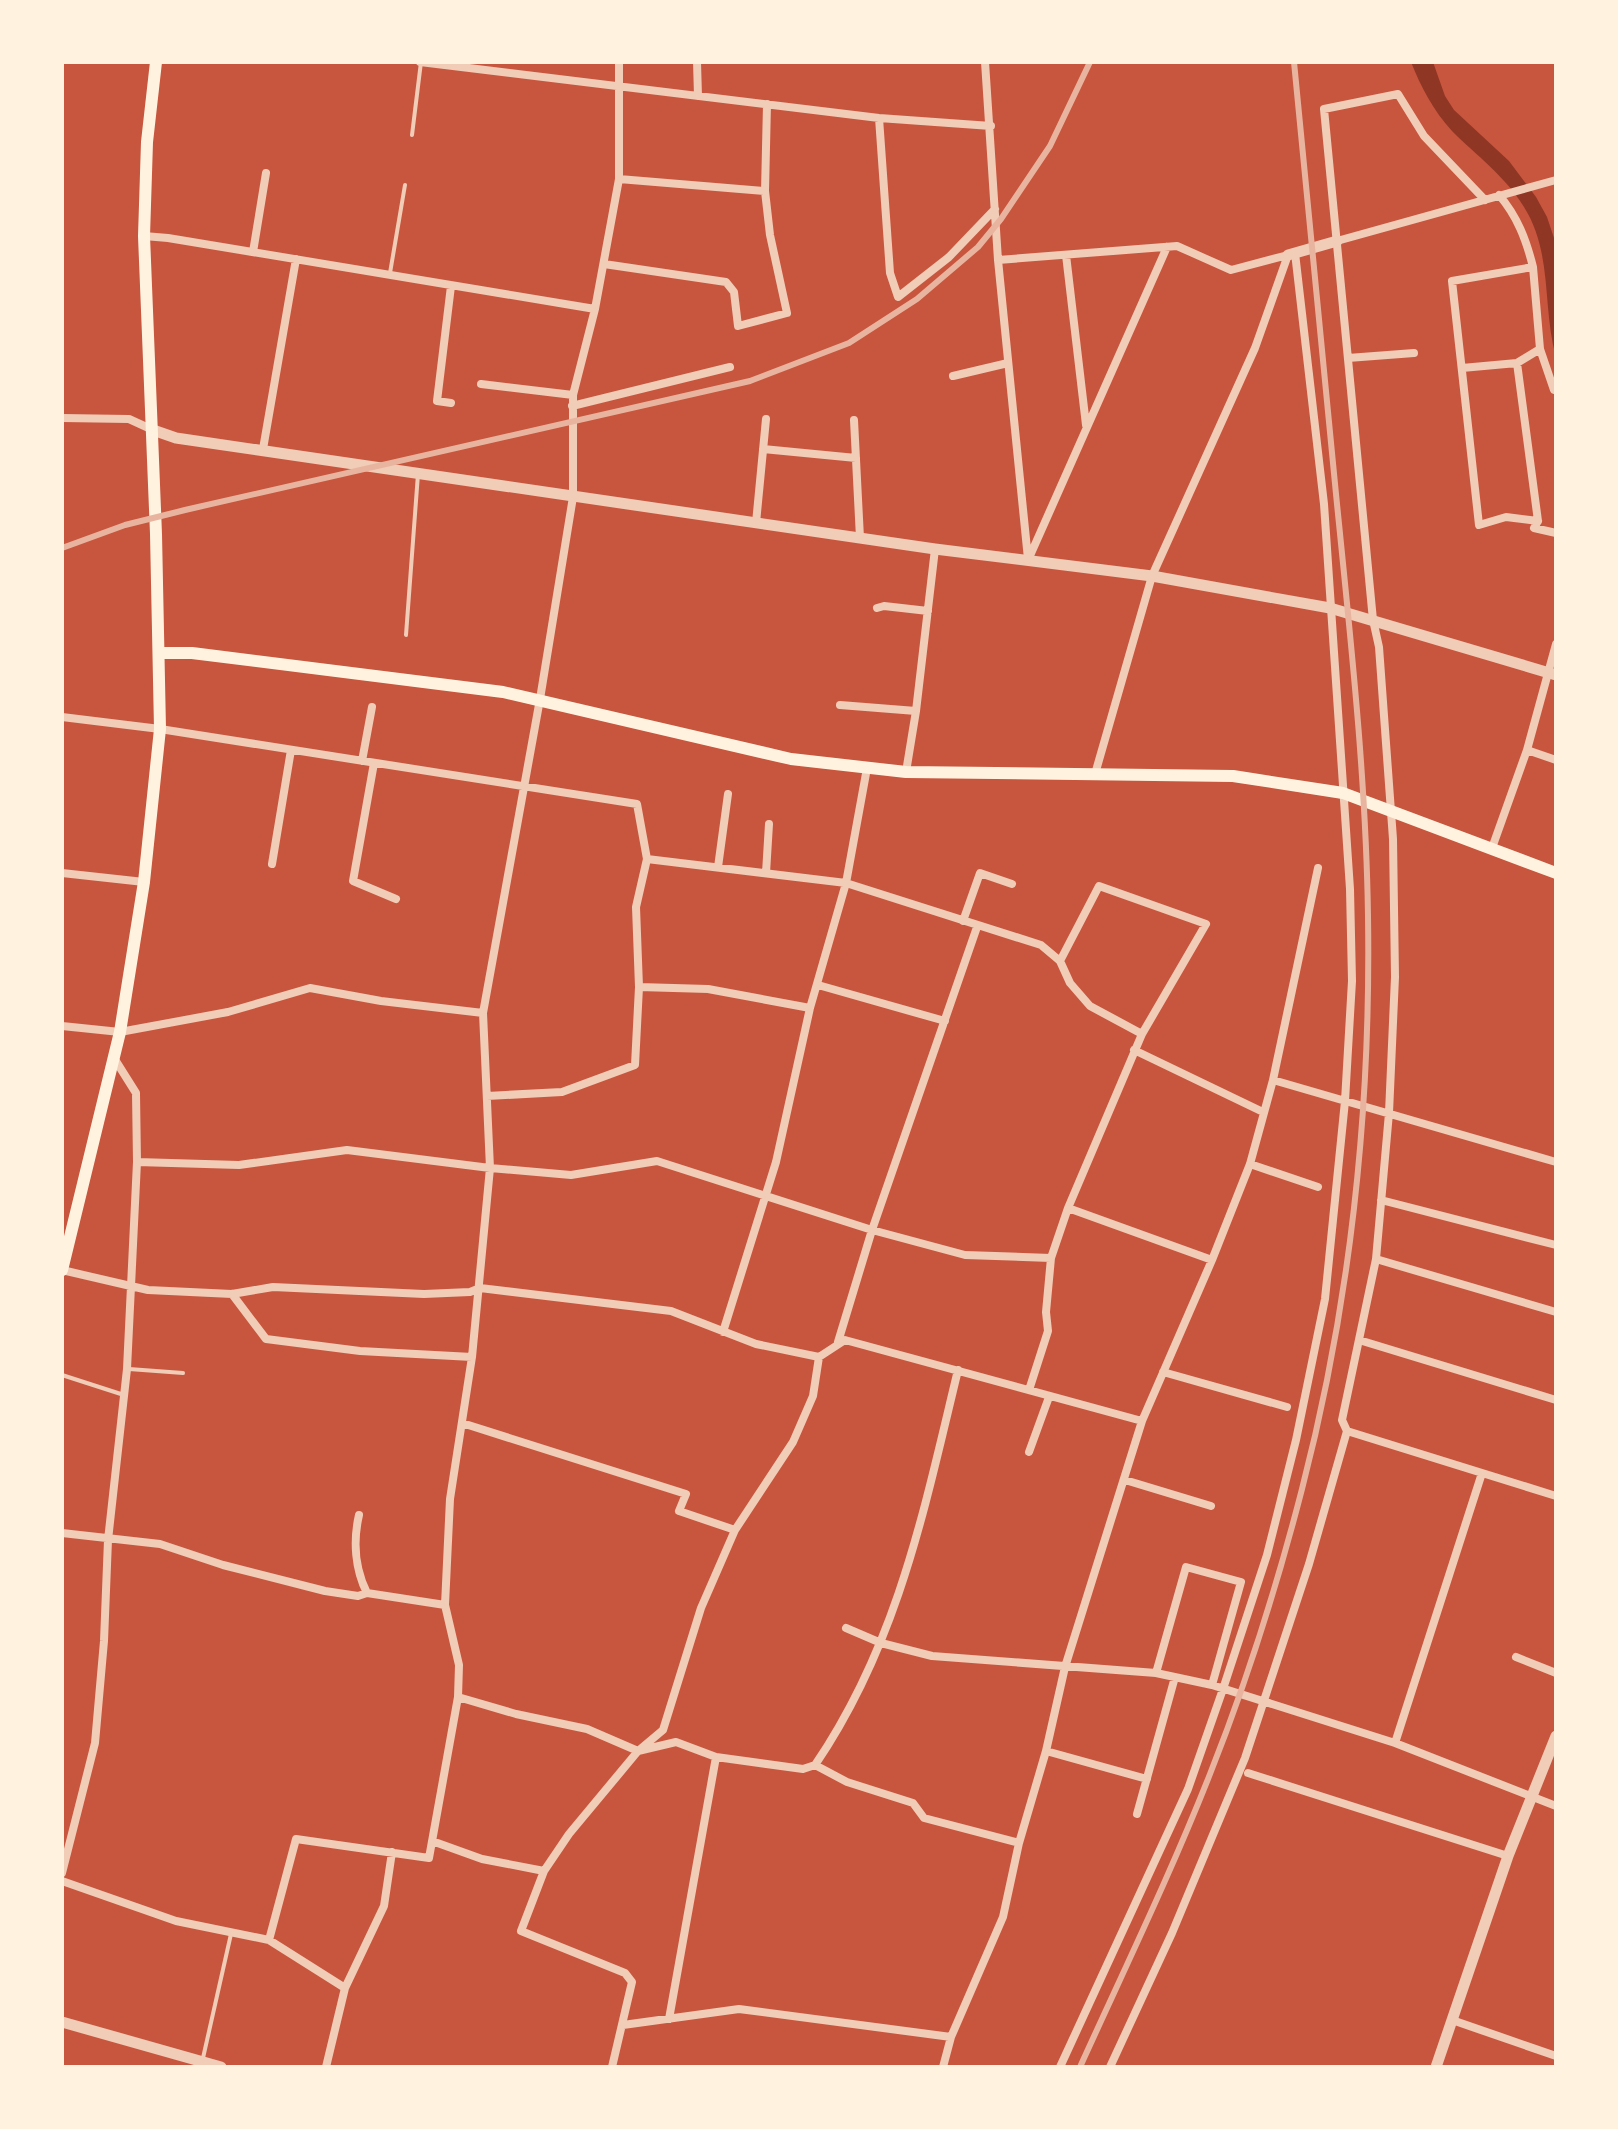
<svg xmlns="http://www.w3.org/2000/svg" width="1618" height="2129" font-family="Rubik,sans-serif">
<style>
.water{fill:#8f3625}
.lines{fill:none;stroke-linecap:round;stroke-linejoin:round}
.service{stroke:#f1ccb7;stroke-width:4}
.minor{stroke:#f1ccb7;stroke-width:8}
.tertiary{stroke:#f1ccb7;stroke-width:11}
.secondary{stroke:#fff3e0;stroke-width:12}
.rail{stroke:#e9b49f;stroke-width:6}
</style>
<rect width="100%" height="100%" fill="#c8553d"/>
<!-- water -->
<path class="water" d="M 1411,62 L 1433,62 L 1445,96 L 1454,110 L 1509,161 L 1536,197 L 1547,217 L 1556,244 L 1556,357 C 1542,307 1553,253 1524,207 C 1505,176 1477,156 1452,131 C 1433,110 1421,87 1411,62 Z"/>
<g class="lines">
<!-- service -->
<path class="service" d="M 412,135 L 421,62
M 390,273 L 405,185
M 406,635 L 418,474
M 129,1369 L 183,1373
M 62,1375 L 124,1395
M 203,2058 L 231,1934"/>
<!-- minor -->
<path class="minor" d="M 420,62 L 879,118 L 991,126
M 697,62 L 698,96
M 985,62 L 998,260 L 1028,559
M 879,118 L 890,273 L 898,297 L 949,257 L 995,209
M 619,179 L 765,191
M 144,236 L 168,238 L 595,309
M 1337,241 L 1556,180
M 253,252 L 266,173
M 1066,255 L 1086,425
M 998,260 L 1177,246 L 1231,270 L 1288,255
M 604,264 L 726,282 L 734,292 L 738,326 L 787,313 L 770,235 L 765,191 L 767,104
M 451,286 L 437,401 L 451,403
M 1540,349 L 1554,390
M 1348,358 L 1414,353
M 1517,363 L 1540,349 L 1533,267
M 1462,368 L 1517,363 L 1538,521 L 1506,517 L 1479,525 L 1452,281 L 1533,267 C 1526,239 1517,216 1499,195
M 953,376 L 1008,363
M 481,384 L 573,395
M 572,406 L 730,367
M 62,418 L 129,419 L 153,430
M 854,420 L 860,538
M 263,449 L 296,259
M 763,449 L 856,458
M 1538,521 L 1534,528 L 1556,533
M 756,523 L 766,419
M 1029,558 L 1167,247
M 877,608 L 884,606 L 928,611
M 840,705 L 916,711
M 62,717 L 160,729 L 637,804 L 647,859 L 636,907 L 639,987 L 635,1065 L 562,1092 L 487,1096
M 1527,750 L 1556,760
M 362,761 L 372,707
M 374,763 L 353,881 L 396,899
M 906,772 L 916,711 L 935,549
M 1095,774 L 1152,576 L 1255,348 L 1288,255
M 1492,848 L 1527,750 L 1556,644
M 647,859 L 846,883 L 1041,945 L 1060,961 L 1070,983 L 1090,1006 L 1142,1034
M 272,864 L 291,750
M 718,867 L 728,794
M 62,873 L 144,882
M 766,873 L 769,824
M 963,921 L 980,873 L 1012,884
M 818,985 L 945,1021
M 639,987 L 708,989 L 810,1008
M 62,1026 L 120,1032 L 228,1012 L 310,988 L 381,1001 L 483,1013
M 1134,1050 L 1263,1112
M 1273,1080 L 1556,1162
M 137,1162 L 239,1165 L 347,1150 L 490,1168 L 571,1175 L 657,1161 L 872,1230 L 965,1255 L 1051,1258
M 1250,1164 L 1318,1187
M 1381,1200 L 1556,1245
M 1068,1208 L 1212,1260
M 1376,1259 L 1556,1312
M 62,1270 L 148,1290 L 232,1294 L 273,1287 L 424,1294 L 470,1292 L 480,1288 L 671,1311 L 756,1344 L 819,1357 L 845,1340 L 1142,1421
M 232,1294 L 266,1339 L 360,1351 L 472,1357
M 723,1332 L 776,1162 L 810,1008 L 846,883 L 867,768
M 1359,1340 L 1556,1400
M 838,1342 L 872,1230 L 977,927
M 1163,1372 L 1287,1407
M 1029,1390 L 1048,1331 L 1046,1312 L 1051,1258 L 1068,1208 L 1142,1034 L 1206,924 L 1099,886 L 1060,961
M 462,1423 L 686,1494 L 679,1511 L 735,1530
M 1347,1431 L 1556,1496
M 1029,1452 L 1049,1397
M 1125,1480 L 1211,1506
M 359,1515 C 353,1541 355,1569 367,1593
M 62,1533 L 160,1544 L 223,1565 L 325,1591 L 358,1596 L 367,1593 L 445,1605
M 846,1628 L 881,1643 L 932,1656 L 1156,1673 L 1212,1685 L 1395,1743 L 1556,1806
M 1516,1657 L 1556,1673
M 1156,1673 L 1186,1567 L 1241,1582 L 1212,1685
M 458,1697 L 516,1714 L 587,1729 L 638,1751 L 676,1742 L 716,1757 L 803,1769 L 815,1765 C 898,1643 924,1510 958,1370
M 1395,1743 L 1482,1473
M 1046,1751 L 1147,1779
M 815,1765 L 847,1782 L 913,1803 L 924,1818 L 1019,1843
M 1248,1773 L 1508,1856
M 1137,1814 L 1175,1677
M 432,1841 L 482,1859 L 544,1871
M 62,1873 L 95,1743 L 104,1641 L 108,1540 L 127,1369 L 137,1162 L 136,1093 L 114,1058
M 62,1881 L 176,1921 L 269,1940 L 296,1839 L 429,1858 L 458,1697 L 459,1665 L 445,1605 L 450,1499 L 472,1357 L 490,1168 L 483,1013 L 540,699 L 573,497 L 573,395 L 595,309 L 619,179 L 619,62
M 269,1940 L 345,1988
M 669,2019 L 716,1757
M 1452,2020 L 1556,2056
M 623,2025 L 739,2009 L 951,2037
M 326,2067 L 345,1988 L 384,1906 L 392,1852
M 612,2067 L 632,1982 L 625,1973 L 521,1931 L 544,1871 L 569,1834 L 638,1751 L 663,1730 L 701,1608 L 735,1530 L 793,1442 L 813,1396 L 819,1357
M 943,2067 L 951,2037 L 1003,1917 L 1019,1843 L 1046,1751 L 1065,1667 L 1142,1421 L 1212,1260 L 1250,1164 L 1273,1080 L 1318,868
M 1060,2067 L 1188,1789 L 1223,1689 L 1267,1555 L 1296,1440 L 1325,1299 L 1345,1101 L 1352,981 L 1350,889 L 1324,504 L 1295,253
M 1110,2067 L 1172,1933 L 1245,1758 L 1309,1564 L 1347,1431 L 1342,1420 L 1376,1259 L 1389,1113 L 1395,977 L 1393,839 L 1379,647 L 1373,620 L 1324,109 L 1398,94 L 1424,136 L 1485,200"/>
<!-- tertiary -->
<path class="tertiary" d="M 1288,255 L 1337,241
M 153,430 L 176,438 L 935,549 L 1152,576 L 1330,608 L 1556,675
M 62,2022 L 221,2067
M 1436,2067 L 1508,1856 L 1556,1736"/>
<!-- secondary -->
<path class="secondary" d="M 159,653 L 192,653 L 503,692 L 791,759 L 906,772 L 1233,776 L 1343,793 L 1556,873
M 62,1270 L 120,1032 L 144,882 L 160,729 L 156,534 L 144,236 L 147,142 L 156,62"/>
<!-- rail -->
<path class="rail" d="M 62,548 L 125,525 L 185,510 L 750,381 L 849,343 L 917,299 L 978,247 L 1001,219 L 1050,146 L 1090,62
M 1080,2067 C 1124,1970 1171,1873 1210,1774 C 1247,1681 1277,1586 1302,1489 C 1350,1304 1371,1108 1368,916 C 1366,775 1350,634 1336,494 C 1322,350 1308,206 1294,62"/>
</g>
<!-- border -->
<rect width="1618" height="2129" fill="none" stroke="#fff3e0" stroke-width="128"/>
</svg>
